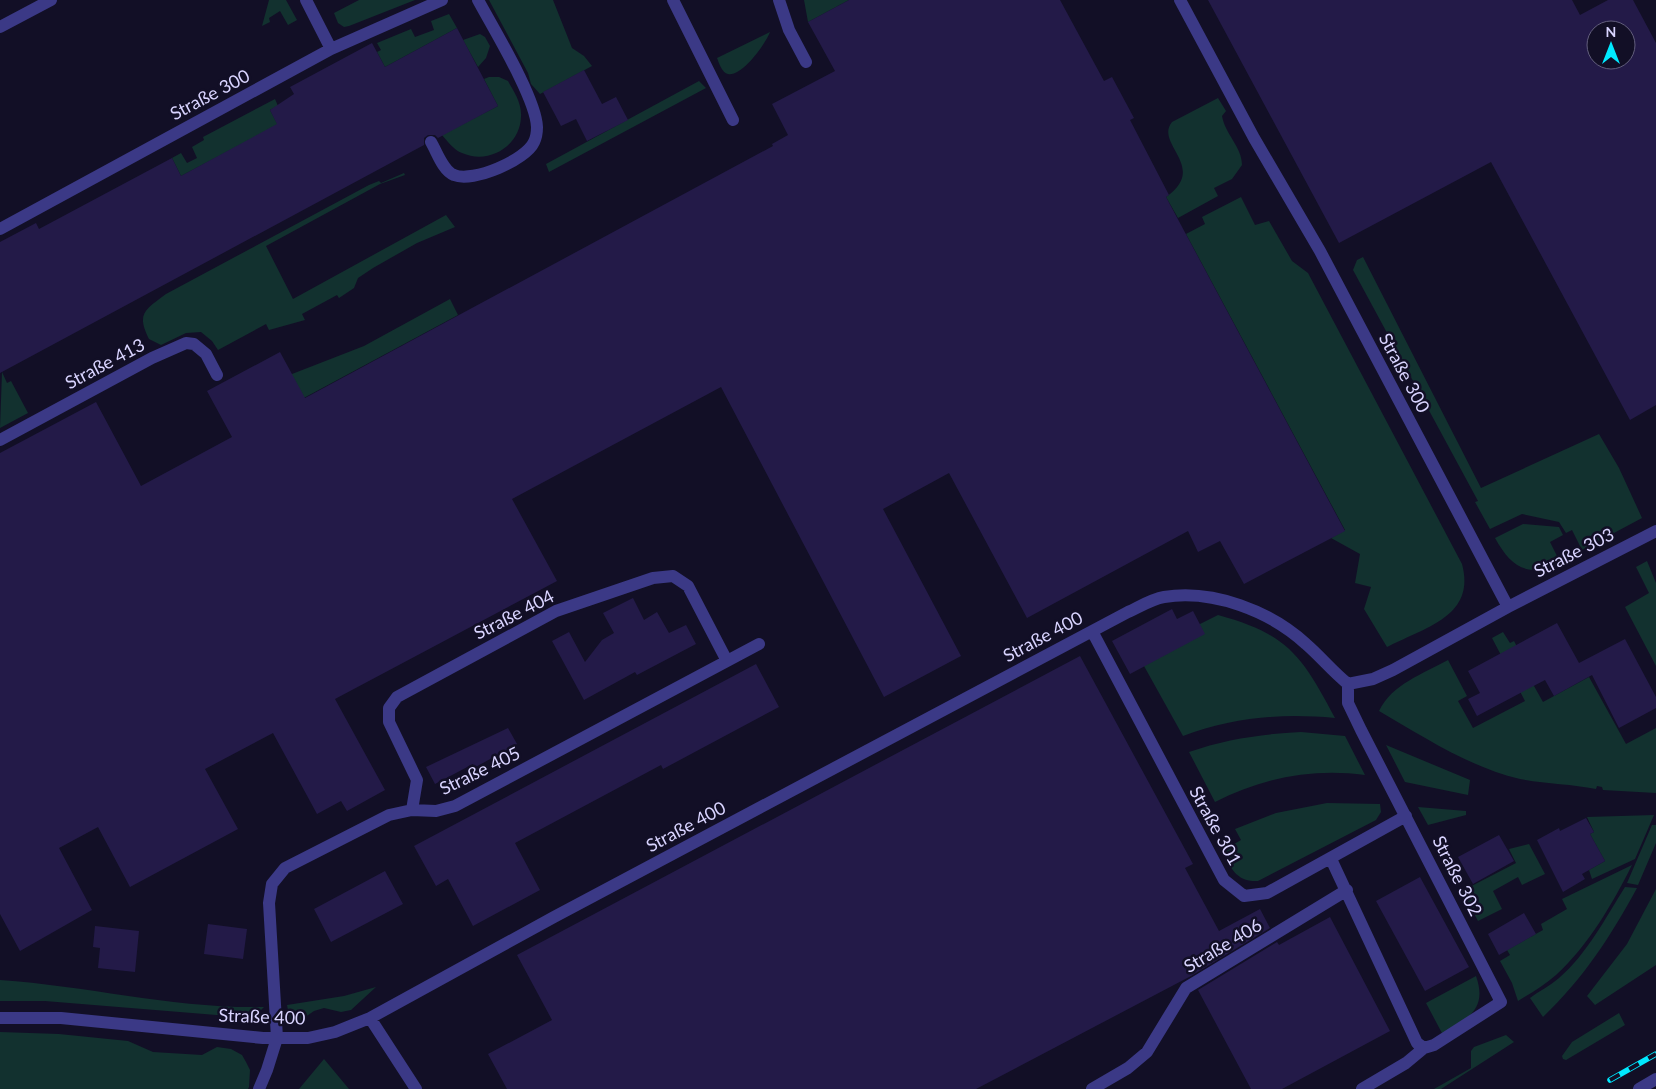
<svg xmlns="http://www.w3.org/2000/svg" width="1656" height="1089" font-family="Lato,sans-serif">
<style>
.green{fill:#12312f}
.building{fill:#231a48;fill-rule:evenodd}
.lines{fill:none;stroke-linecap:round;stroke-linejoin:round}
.minor{stroke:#3b3986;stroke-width:12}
.rail-casing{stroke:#00e9ff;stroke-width:5.5}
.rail{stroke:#120f26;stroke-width:4;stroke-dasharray:11;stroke-linecap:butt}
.labels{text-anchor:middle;stroke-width:5;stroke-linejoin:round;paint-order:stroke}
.street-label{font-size:18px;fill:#d9d4ff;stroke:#120f26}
</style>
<rect width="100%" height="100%" fill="#120f26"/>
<!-- green -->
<path class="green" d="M 269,0 L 286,0 L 297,20 L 288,25 L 280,11 L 269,18 L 270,22 L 262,26 Z
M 359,0 L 415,0 L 349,26 L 344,27 L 338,23 L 334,13 Z
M 489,0 L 553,0 L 572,48 L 584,56 L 592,66 L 540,94 L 531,84 L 528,73 Z
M 804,0 L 849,0 L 808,22 Z
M 449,14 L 457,28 L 385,67 L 377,52 L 381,50 L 377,43 L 411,29 L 415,37 L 434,30 L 431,21 Z
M 770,32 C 766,43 742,77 728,74 C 722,73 719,63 717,58 Z
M 480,34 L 485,37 L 490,46 L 486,58 L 478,67 L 463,40 Z
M 489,77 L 499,77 L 508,81 C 514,92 522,103 521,117 C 520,146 489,165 462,153 C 454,150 448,142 442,135 L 498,106 L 484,79 Z
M 699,81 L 706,88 L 549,172 L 546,164 Z
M 1218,98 L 1226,111 L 1222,116 C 1225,134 1242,147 1242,165 L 1232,179 L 1214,188 L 1218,196 L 1178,218 L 1166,197 C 1209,167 1154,144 1172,122 Z
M 275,99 L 278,106 L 270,110 L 278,125 L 181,176 L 172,158 L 181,153 L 187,163 L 197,158 L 192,147 L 204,140 L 203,137 Z
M 404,173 L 405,175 L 380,184 L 266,246 L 293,299 L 446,215 L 455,227 L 417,243 L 373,268 L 358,278 L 354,288 L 339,298 L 337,295 L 302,314 L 305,320 L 269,330 L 266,324 L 218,350 L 212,341 L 201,332 L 186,333 L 161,345 L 149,339 C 136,313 145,310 166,294 L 369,185 L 379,181 L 381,183 Z
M 1241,197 L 1255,225 L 1269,221 L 1292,261 L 1308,273 L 1462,564 C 1476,616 1426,627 1387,647 L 1364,609 L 1371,587 L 1355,583 L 1360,554 L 1331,538 L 1345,530 L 1186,234 L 1205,224 L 1202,217 Z
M 1363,257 L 1481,488 L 1599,434 L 1619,468 L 1642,518 L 1582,550 L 1572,530 L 1566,533 L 1559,522 L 1522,514 L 1490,529 L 1475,502 L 1478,501 L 1353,270 L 1357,260 Z
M 450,299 L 458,315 L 261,421 L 292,374 L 364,346 Z
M 2,372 L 7,383 L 11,381 L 28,413 L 0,428 Z
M 1523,524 L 1559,527 L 1563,535 L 1550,542 L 1560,562 C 1528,579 1511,567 1495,538 Z
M 1647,561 L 1656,583 L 1656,666 L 1625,607 L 1649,593 L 1636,567 Z
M 1218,615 C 1288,634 1302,656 1335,718 C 1282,713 1233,717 1183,736 L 1144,666 L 1200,624 Z
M 1503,632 L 1510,643 L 1514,641 L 1523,658 L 1520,661 L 1543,702 L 1589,677 L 1626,744 L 1656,728 L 1656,793 L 1603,790 L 1602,787 L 1597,786 L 1596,789 C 1571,784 1545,784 1520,779 C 1469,767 1424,737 1379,711 C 1392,684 1423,674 1448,660 L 1467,696 L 1458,701 L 1473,728 L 1525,701 L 1492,638 Z
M 1301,732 L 1345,736 L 1365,775 C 1312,768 1262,778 1215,802 L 1189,752 C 1226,739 1262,734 1301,732 Z
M 1386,745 L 1470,780 L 1468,795 L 1405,782 Z
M 1327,803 L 1380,804 L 1381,812 L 1376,820 L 1258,881 C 1236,882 1231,868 1222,851 L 1241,840 L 1235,829 L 1276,813 Z
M 1418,807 L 1466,811 L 1466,815 L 1428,825 Z
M 1654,815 L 1635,859 L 1592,879 L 1589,870 L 1605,861 L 1590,834 L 1594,832 L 1587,817 Z
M 1652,825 L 1656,825 L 1656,843 L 1638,885 L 1627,883 Z
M 1529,844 L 1545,874 L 1522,885 L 1518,877 L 1493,891 L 1502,909 L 1478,921 L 1462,891 L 1516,863 L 1509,849 Z
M 1632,865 C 1613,903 1588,946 1556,975 C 1545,985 1531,993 1518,1001 L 1512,983 L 1500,961 L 1510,955 L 1507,950 L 1543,930 L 1541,924 L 1567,909 L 1562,899 Z
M 1625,887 L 1637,888 C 1611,936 1583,979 1543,1017 L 1530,998 C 1539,991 1550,986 1559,978 C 1587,954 1606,917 1625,887 Z
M 1656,889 L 1656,965 L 1595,1005 L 1587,996 L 1627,944 Z
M 1476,976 C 1488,1010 1467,1018 1443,1035 L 1426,1003 Z
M 0,980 C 89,986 175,1009 264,1007 L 253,1018 L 45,1001 L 0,1001 Z
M 376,987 L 351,1010 L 341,1012 L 324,1008 L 314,1011 L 298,1022 L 290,1020 L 287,1005 L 344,996 Z
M 1619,1013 L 1625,1025 L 1566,1060 L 1563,1059 L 1562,1056 L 1572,1042 Z
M 0,1032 L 59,1034 L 128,1041 L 153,1052 L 202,1055 L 217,1047 L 231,1049 L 242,1055 L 246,1062 L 250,1070 L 249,1087 L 248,1089 L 0,1089 Z
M 1506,1035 L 1514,1042 L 1441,1089 L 1434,1089 L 1471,1068 L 1471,1051 L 1474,1047 Z
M 324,1059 L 349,1089 L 299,1089 Z"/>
<!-- building -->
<path class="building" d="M 849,0 L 1060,0 L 1104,81 L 1112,77 L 1134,118 L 1130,120 L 1169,195 L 1166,197 L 1345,531 L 1244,584 L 1220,541 L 1198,552 L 1188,531 L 1027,618 L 949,473 L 883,509 L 961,656 L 884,697 L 721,387 L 512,499 L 557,581 L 335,699 L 385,790 L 347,811 L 341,801 L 317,814 L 273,733 L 205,769 L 238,829 L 130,887 L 98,827 L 59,848 L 92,910 L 20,951 L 0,914 L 0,453 L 96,402 L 141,486 L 232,437 L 207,391 L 280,352 L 305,398 L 773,146 L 772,144 L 788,135 L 772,104 L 835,71 L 808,22 Z
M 1208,0 L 1572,0 L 1580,15 L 1608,0 L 1633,0 L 1656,43 L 1656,405 L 1630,420 L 1491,162 L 1339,243 ZM 1596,30 L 1626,30 L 1626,60 L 1596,60 Z
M 457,28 L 498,106 L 438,138 L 435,135 L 428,135 L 424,138 L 424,145 L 0,373 L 0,242 L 36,223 L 39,229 L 172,158 L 181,176 L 277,124 L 270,110 L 294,94 L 290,87 L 372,43 L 385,67 Z
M 584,70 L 602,104 L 616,97 L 628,120 L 587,141 L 576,119 L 561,126 L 543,92 Z
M 633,598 L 644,620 L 657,612 L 669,633 L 686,625 L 696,644 L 637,675 L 635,672 L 584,700 L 552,641 L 569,632 L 585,662 L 602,640 L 614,633 L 603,613 Z
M 1172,609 L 1177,619 L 1193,611 L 1205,634 L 1130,674 L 1112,641 Z
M 1557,623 L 1579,663 L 1625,639 L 1656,697 L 1656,708 L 1619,728 L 1592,675 L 1554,696 L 1545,680 L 1477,716 L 1468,699 L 1480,693 L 1468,671 Z
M 1080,656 L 1193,864 L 1185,868 L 1219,931 L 1260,909 L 1270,928 L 1191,976 L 976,1089 L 507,1089 L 488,1054 L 552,1020 L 517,955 Z
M 756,664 L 779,707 L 663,769 L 661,765 L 515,843 L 540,890 L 473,926 L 448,879 L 436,886 L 414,846 Z
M 508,728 L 517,744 L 474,768 L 473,764 L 435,784 L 426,767 Z
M 1586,818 L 1594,832 L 1590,834 L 1605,861 L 1582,874 L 1585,879 L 1563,892 L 1537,840 L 1559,828 L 1560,831 Z
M 1499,835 L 1514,861 L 1473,884 L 1458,857 Z
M 385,871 L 403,904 L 331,942 L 314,909 Z
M 1420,877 L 1469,967 L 1425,991 L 1376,901 Z
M 1524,913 L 1536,934 L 1499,955 L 1488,934 Z
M 1330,917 L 1390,1031 L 1282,1089 L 1251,1089 L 1198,990 L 1277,942 L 1279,945 Z
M 208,924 L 247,929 L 243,959 L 204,954 Z
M 95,926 L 139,931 L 135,972 L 98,968 L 100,948 L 93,947 Z"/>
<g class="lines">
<!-- minor -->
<path class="minor" d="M 306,0 L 331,49
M 673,0 L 733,120
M 779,0 L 789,30 L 806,62
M 1180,0 L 1254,138 L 1320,251 L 1508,607 L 1393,670 L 1373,679 L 1348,684
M 0,27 L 51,0
M 431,142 C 437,152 443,171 454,175 C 473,183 526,160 534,142 C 536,138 537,131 537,127 C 536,98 493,28 478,0
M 0,229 L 331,49 L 442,0
M 0,440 L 152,358 L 186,343 L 194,344 L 206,354 L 217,375
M 1508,607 L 1656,531
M 1092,631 L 1224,880 L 1244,896 L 1267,893 L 1406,816
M 1348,684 L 1348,703 L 1361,730 L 1501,1002 L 1434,1045 L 1424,1048 L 1406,1063 L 1362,1089
M 412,810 L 417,780 L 389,722 L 389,708 L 397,697 L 556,611 L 653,578 L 673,576 L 688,586 L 727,661
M 1331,859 L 1417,1043 L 1424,1048
M 0,1018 L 61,1018 L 263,1038 L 308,1038 L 335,1032 L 370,1018 L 554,917 L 1128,612 C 1139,607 1152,599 1164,597 C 1213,589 1270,611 1306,644 C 1321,657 1332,671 1348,684
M 370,1018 L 416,1089
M 259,1089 L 267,1070 L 277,1038 L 269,903 L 272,884 L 285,868 L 389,815 L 412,810 L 436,811 L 455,806 L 759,644
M 1092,1089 L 1128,1068 L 1147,1052 L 1186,988 L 1347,890
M 1639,1089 L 1656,1079"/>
<defs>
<path id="rail" d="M 1610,1080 L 1656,1054"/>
</defs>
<!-- rail casing -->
<use href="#rail" class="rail-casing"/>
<!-- rail -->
<use href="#rail" class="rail"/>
</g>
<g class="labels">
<!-- street labels -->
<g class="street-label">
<text transform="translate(210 95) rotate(-28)" y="6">Straße 300</text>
<text transform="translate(105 364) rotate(-28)" y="6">Straße 413</text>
<text transform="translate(1404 373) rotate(62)" y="6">Straße 300</text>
<text transform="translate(1574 553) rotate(-27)" y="6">Straße 303</text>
<text transform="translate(514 615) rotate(-27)" y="6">Straße 404</text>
<text transform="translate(1043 637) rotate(-28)" y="6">Straße 400</text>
<text transform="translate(480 771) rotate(-26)" y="6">Straße 405</text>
<text transform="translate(1215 826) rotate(61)" y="6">Straße 301</text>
<text transform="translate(686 827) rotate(-28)" y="6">Straße 400</text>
<text transform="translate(1457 876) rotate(63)" y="6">Straße 302</text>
<text transform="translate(1223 946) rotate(-31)" y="6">Straße 406</text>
<text transform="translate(262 1017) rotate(2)" y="6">Straße 400</text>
</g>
</g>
<!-- north arrow -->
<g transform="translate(1611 45)"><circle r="24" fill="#120f26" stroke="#625e7d"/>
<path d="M0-4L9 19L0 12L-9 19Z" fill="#00e9ff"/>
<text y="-8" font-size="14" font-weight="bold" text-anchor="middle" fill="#d9d4ff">N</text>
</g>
</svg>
